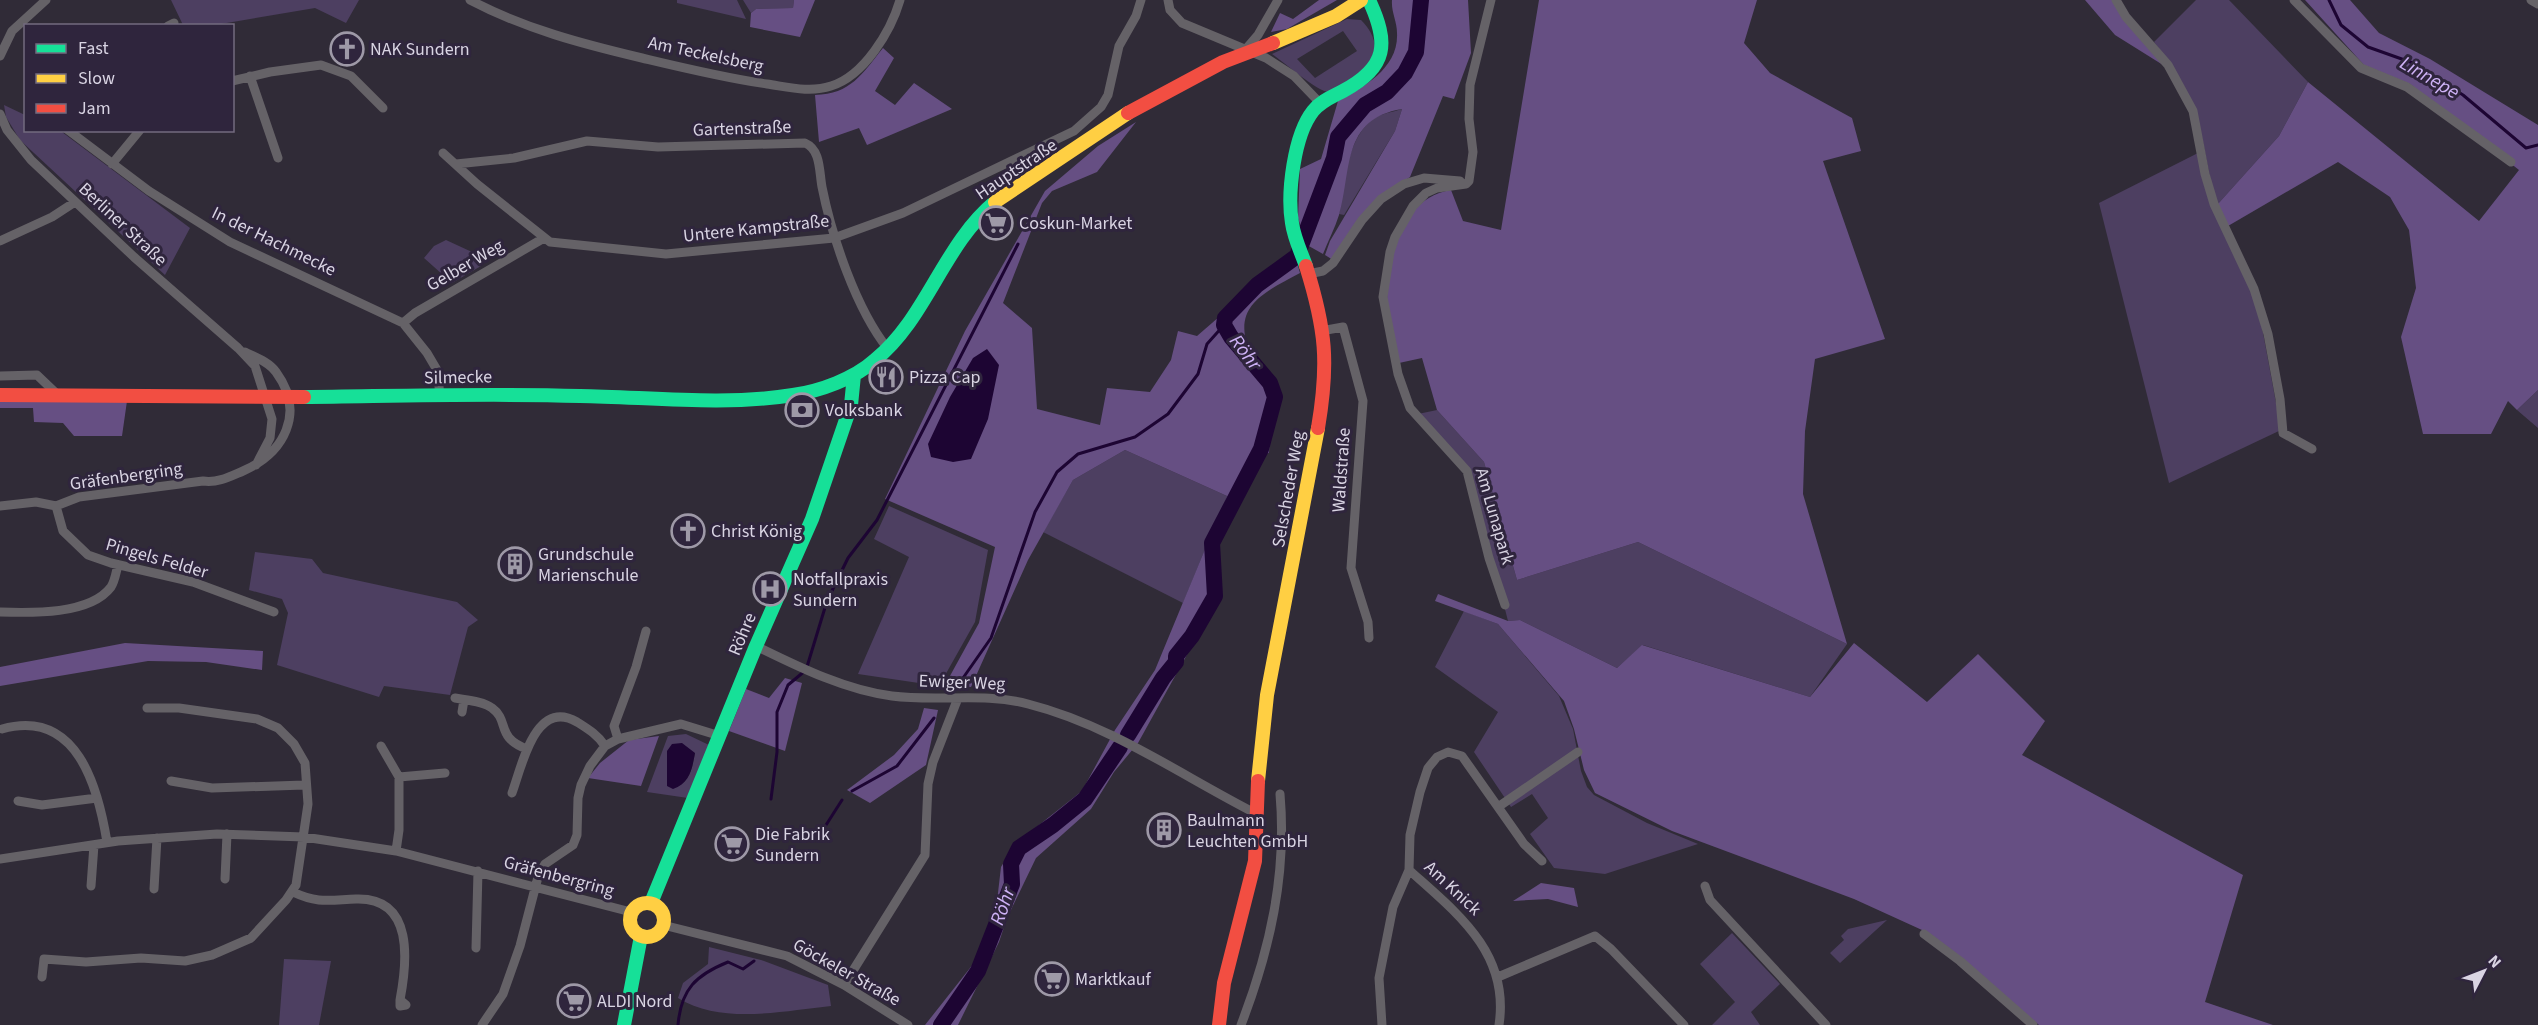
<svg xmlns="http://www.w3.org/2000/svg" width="2538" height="1025" font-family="'Source Sans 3',sans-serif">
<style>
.green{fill:#4d3f61;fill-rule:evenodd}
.forest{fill:#664f83}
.water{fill:#1d0533}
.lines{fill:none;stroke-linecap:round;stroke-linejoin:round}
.stream{stroke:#1d0533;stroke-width:3}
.river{stroke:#1d0533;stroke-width:16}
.street{stroke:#656267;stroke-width:9}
.fast{stroke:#16e098;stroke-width:14}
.slow{stroke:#ffcf43;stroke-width:14}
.jam{stroke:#f24e42;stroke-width:14}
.jam-bridge{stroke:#f24e42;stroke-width:14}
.labels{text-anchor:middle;stroke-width:6;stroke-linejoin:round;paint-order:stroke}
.poi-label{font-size:18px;fill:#d9d4e3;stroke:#2f253d;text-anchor:start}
.street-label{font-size:18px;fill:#d9d4e3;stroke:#2f253d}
.water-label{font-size:20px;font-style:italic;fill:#ceb2f6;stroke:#2f253d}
</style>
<rect width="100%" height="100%" fill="#302b37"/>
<!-- green -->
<path class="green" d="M 171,0 L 359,0 L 346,23 L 315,8 L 215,25 L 183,25 Z
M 677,0 L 737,0 L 746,19 L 677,3 Z
M 743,0 L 794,0 L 793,8 L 756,9 L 751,13 Z
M 2196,0 L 2229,0 L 2308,82 L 2279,136 L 2217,205 C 2208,175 2205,144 2196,114 C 2189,89 2170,63 2154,42 Z
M 1347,19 L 1361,20 C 1368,27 1375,37 1375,48 C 1374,64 1345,90 1330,92 C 1318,93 1284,62 1272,54 ZM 1343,31 L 1357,51 L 1315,78 L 1297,59 Z
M 4,105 L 25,115 L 26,130 L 62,132 L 190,228 L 165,275 L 20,140 L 6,117 Z
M 1402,109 L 1395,131 L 1344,215 L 1339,214 C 1344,184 1346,143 1371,120 C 1378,114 1393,112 1402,109 Z
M 2200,152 L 2204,177 L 2259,311 L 2281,430 L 2169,483 L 2099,203 Z
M 446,240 L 472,252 L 481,266 L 452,283 L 424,258 L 434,246 Z
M 2538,390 L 2538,428 L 2517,410 Z
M 1437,410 L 1484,462 L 1517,580 L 1638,542 L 1847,644 L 1810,697 L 1643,645 L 1617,668 L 1520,620 L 1508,621 L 1470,471 L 1418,414 Z
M 1125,450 L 1227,496 L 1183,603 L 1043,532 L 1073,480 Z
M 889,506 L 988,550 L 975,622 L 939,686 L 858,674 L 909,557 L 874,539 Z
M 255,552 L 312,559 L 323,573 L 457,602 L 478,620 L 468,627 L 450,695 L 384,686 L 379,697 L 277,665 L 288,613 L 282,599 L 249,590 Z
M 1464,611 L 1498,624 L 1559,696 L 1573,729 L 1581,771 L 1587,787 L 1594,795 L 1647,823 L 1698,844 L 1605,874 L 1554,868 L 1530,834 L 1548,818 L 1532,794 L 1511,807 L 1474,752 L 1498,712 L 1435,667 Z
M 686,734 L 709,745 L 688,798 L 647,792 L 668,736 ZM 667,751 L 695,753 C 692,769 690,783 673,788 Z
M 1887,920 L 1840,963 L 1830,953 L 1844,940 L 1841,936 L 1848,929 Z
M 1732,933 L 1780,984 L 1751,1012 L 1760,1025 L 1712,1025 L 1735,1002 L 1700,964 Z
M 709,947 L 761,960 L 828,985 L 831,1006 C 782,1011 722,1025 678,998 L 683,983 L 708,964 Z
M 284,959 L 331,961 L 319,1025 L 279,1025 Z"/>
<!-- forest -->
<path class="forest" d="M 794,0 L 815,0 L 800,37 L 750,27 L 751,13 L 756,9 L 793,8 Z
M 1319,0 L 1337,0 L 1287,29 L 1271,32 L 1280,13 L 1293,19 Z
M 1392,0 L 1468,0 L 1471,53 L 1454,99 L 1443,96 L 1410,177 L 1379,198 L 1333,260 L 1325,255 L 1330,241 L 1395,131 L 1402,109 C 1341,119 1352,171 1339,215 C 1335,228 1328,241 1323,254 L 1307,245 L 1298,218 L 1300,169 L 1321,159 L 1338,101 C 1364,87 1399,68 1397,33 C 1397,21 1391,12 1392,0 Z
M 1539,0 L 1757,0 L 1744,43 L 1770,73 L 1852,118 L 1861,151 L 1823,161 L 1885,339 L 1815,359 L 1805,431 L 1803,494 L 1847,644 L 1638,542 L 1517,580 L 1484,462 L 1437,410 L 1422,358 L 1399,363 C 1395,343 1387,319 1387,299 C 1388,257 1402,197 1451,190 L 1463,221 L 1501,230 Z
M 2085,0 L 2113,0 L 2163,65 L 2115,35 Z
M 2305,0 L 2350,0 L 2379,33 L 2430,59 L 2538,125 L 2538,390 L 2517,410 L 2508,401 L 2491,434 L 2423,434 L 2401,337 L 2416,288 L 2409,230 L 2390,197 L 2338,162 L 2228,226 L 2217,205 L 2279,136 L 2308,82 L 2479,221 L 2519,170 L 2410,84 L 2364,65 Z
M 883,48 L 894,58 L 875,91 L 895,105 L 914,83 L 952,109 L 867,145 L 859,128 L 819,142 L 815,95 C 851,94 862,74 883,48 Z
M 1136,122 L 1097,172 L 1052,191 L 1042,203 L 1003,303 L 1032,328 L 1037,409 L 1100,425 L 1107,388 L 1150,392 L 1171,360 L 1178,331 L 1197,336 L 1294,252 L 1300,273 C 1261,294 1228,308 1253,359 C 1258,370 1267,381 1271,392 C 1275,406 1270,437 1269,453 L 1262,454 L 1218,544 L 1220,595 L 1138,743 L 1114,772 L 1091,809 L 1036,858 L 1007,918 L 999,942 L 958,1025 L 925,1025 L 974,963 L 994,927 L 1001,867 L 1015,844 L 1082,791 L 1115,730 L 1155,670 L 1227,496 L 1125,450 L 1073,480 L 1028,560 L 971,687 L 945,685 L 979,623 L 995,547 L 885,499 L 965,331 L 1045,191 L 1098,146 Z
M 0,399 L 127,401 L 122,436 L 74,436 L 63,423 L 34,422 L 33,408 L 0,408 Z
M 1438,594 L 1508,621 L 1520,620 L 1617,668 L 1642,645 L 1810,697 L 1854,643 L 1927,702 L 1978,654 L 2045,721 L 2022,755 L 2243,875 L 2205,1002 L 2273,1025 L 2039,1025 L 1922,930 L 1854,899 L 1672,831 L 1595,793 L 1584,770 L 1574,729 L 1564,701 L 1498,624 L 1435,601 Z
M 125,643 L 263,651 L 262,670 L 206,662 L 148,661 L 0,686 L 0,667 Z
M 785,678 L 802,683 L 785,751 L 729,731 L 746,689 L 769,698 Z
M 924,708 L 938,710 L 926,765 L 870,803 L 847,790 L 894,755 L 918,729 Z
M 659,736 L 641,786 L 588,778 L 600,763 L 629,740 Z
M 1541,883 L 1574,888 L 1578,907 L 1548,899 L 1513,901 Z"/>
<!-- water -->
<path class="water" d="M 987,349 L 999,365 L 988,419 L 971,459 L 953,462 L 931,457 L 928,444 L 950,397 L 973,358 Z
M 682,743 L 695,753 C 692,769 690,783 673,789 L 667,786 L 667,751 L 672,744 Z"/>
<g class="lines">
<!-- stream -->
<path class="stream" d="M 2329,0 L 2341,25 L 2368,47 L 2413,63 L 2463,95 L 2526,148 L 2538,145
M 956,688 L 991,638 L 1035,512 L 1057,472 L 1078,454 L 1135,437 L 1168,414 L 1198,374 L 1207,344 L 1224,325
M 852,791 L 897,766 L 934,718
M 771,799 L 777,752 L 777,712 L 788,685 L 806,670 L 827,601 L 848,558 L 877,520 L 1018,244
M 819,836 L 842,800
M 678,1025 C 681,989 696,975 728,962 L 743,969 L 754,961"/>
<!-- river -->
<path class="river" d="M 1128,735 L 1163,678 L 1176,662 L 1176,656 L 1192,636 L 1215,596 L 1212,543 L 1261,449 L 1275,397 L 1270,383 L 1231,337 L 1224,325 L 1225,318 L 1257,285 L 1297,256 L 1334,158 L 1338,137 L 1365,105 L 1387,92 L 1405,73 L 1416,52 L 1421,0
M 941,1025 L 978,971 L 1012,884 L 1011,864 L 1019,848 L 1053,825 L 1085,799 L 1120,747"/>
<!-- street -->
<path class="street" d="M 470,0 C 525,29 583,44 642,58 C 684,68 725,78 767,84 C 788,87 810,93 831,86 C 864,76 891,31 900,0
M 1168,0 L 1170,10 L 1182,23 L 1266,58 L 1294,76 L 1320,103
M 2116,0 L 2126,17 L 2168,65 L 2193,111 L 2205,174 L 2214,204 L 2254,289 L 2268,334 L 2280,399 L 2283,433 L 2312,449
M 2294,0 L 2361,68 L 2407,87 L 2511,162
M 2531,0 L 2538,4
M 168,26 L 174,23
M 1246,49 L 1258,35 L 1278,0
M 0,56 L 12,31 L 46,0
M 250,76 L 278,158
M 232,81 L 270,72 L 321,65 L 351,76 L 383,108
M 0,114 L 7,130 L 31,160 L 134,257 L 238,348 L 255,366 L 272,419 L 270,438 L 256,465
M 68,130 L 149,191 L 230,242 L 403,323 L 427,353 L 437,370 L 440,395
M 443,153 L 477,184 L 550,242 L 666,254 L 834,238 L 903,213 L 1074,131 L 1101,107 L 1108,95 L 1119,46 L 1136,16 L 1141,0
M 112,164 L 140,130
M 456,164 L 514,158 L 587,141 L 658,147 L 805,143 C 821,150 819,171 822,187 C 832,237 856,309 888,349
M 1469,181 L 1466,184 L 1437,188 L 1426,193 L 1413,206 L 1395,237 L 1390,252 L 1383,297 L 1398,374 L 1410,408 L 1467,471 L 1489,558 L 1505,605
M 1469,181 L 1473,152 L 1469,119 L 1470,85 L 1491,0
M 0,241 L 52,217 L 75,202
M 1308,274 L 1323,271 L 1333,263 L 1362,220 L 1381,199 L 1404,184 L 1424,178 L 1460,181
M 403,323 L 415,313 L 544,238
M 1321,331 L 1343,327 L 1363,401 L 1351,568 L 1368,622 L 1369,638
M 0,376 L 37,375 L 59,396
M 0,506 L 36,502 L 56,506 L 79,497 L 203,481 C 218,483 229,477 243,471 C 284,453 306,413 276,372 C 269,362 255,357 245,352
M 56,506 L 63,531 L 88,555 L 111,563 L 193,582 L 274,612
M 0,612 C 31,613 90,615 111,587 C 115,581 116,572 118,565
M 756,646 C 799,667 845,690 892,696 C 938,702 984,692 1028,704 C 1111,725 1182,776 1257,814
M 455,698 C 466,700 483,701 492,708 C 510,721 495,737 527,749
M 462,712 L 464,700
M 2,729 C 77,708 98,787 107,842
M 618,739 L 614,726 L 636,667 L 646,631
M 381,746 L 399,777 L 399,830 L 396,851
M 399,777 L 445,773
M 171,781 L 212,788 L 304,785
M 512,793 C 522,766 535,698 577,722 C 588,729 598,735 605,746
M 18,801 L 42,805 L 97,798
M 1498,807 L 1578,752
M 0,859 L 118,841 L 217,834 L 304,837 L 396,851 L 631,912
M 1409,870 C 1457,913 1510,953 1499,1025
M 225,879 L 227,834
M 91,886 L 94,845
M 1705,886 L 1710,900 L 1826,1025
M 154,889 L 157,838
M 293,892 C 318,904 330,900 356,899 C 415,897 407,963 400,1000 L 400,1006 L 406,1005 L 400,1000
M 663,925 L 787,956 L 844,985 L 908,1025
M 1924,934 L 1960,961 L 2033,1025
M 476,948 L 478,871
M 42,977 L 44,959 L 86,962 L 141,958 L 185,961 L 212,955 L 251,938 L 286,900 L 296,885 L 308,804 L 305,763 L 294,744 L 278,728 L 257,719 L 179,708 L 147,708
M 1498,977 L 1595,936 L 1611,949 L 1684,1025
M 844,985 L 925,855 L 928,784 L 933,762 L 958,698
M 482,1025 L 503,994 L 520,946 L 538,877 L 545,864 L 573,845 L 577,835 L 578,798 L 581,785 L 590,766 L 605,746 L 618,739 L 681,724 L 720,736
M 1241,1025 C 1270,950 1287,874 1280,794
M 1382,1025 L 1379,978 L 1393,907 L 1409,870 L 1410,835 L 1420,792 L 1428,768 L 1437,757 L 1448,752 L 1462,756 L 1524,844 L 1542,861"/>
<!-- fast -->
<path class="fast" d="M 1306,266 C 1301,252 1294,238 1292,223 C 1287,193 1294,135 1313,111 C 1321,101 1332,97 1343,91 C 1388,67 1389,43 1369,0
M 304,397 C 396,396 488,393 580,396 C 648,397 725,406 793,395 C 820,391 854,379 875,360 C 927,318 943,245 995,202
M 651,903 L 756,646 L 812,519 L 851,405 L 854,375
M 624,1025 L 641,936"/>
<!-- slow -->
<path class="slow" d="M 1273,43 L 1336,16 L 1361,0
M 995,202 L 1128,113
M 1258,781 L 1267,695 L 1318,428
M630 920a17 17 0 1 1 34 0a17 17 0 1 1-34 0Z"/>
<!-- jam -->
<path class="jam" d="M 1306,266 C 1326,330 1329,363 1318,428
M 0,395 L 304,397
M 1219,1025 L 1224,983 L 1255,861 L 1258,781"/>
<!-- jam-bridge -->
<path class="jam-bridge" d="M 1128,113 L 1223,62 L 1273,43"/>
</g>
<!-- icons -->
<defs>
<symbol id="church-ring" viewBox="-11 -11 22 22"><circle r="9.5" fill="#2f253d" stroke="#9e99a7" stroke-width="1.5"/><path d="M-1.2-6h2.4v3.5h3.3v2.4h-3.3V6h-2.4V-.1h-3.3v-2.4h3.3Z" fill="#9e99a7"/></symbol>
<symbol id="supermarket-ring" viewBox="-11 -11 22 22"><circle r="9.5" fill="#2f253d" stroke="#9e99a7" stroke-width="1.5"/><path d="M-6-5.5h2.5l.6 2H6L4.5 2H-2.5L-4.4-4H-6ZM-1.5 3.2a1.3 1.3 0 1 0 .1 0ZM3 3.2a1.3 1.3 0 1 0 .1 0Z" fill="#9e99a7"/></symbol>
<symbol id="restaurant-ring" viewBox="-11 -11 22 22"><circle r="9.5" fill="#2f253d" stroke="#9e99a7" stroke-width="1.5"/><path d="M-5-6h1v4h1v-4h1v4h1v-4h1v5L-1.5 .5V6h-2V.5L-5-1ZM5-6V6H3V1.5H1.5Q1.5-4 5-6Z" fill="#9e99a7"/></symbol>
<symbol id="bank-ring" viewBox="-11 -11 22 22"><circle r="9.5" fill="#2f253d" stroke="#9e99a7" stroke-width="1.5"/><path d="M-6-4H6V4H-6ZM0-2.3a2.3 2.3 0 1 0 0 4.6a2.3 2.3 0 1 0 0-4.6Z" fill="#9e99a7"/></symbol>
<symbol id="building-ring" viewBox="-11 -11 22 22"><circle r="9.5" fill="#2f253d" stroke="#9e99a7" stroke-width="1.5"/><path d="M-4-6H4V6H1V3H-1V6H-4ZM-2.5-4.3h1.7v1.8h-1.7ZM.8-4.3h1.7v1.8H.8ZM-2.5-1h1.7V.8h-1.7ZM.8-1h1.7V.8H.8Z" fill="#9e99a7"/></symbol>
<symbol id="hospital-ring" viewBox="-11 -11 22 22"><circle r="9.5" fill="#2f253d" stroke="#9e99a7" stroke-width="1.5"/><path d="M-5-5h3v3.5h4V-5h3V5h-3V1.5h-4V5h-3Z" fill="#9e99a7"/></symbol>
</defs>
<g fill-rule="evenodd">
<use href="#church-ring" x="328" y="30" width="38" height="38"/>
<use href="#supermarket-ring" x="977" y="204" width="38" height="38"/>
<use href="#restaurant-ring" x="867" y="358" width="38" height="38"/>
<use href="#bank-ring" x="783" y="391" width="38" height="38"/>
<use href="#church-ring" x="669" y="512" width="38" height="38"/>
<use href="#building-ring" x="496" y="545" width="38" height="38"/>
<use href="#hospital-ring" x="751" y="570" width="38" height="38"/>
<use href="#building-ring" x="1145" y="811" width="38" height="38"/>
<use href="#supermarket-ring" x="713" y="825" width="38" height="38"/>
<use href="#supermarket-ring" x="1033" y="960" width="38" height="38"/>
<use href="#supermarket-ring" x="555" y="982" width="38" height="38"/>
</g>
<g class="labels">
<!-- poi labels -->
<g class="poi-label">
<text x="370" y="55">NAK Sundern</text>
<text x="1019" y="229">Coskun-Market</text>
<text x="909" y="383">Pizza Cap</text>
<text x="825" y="416">Volksbank</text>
<text x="711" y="537">Christ König</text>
<text x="538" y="560">Grundschule<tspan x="538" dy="21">Marienschule</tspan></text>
<text x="793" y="585">Notfallpraxis<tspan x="793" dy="21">Sundern</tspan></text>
<text x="1187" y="826">Baulmann<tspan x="1187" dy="21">Leuchten GmbH</tspan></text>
<text x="755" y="840">Die Fabrik<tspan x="755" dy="21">Sundern</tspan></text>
<text x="1075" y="985">Marktkauf</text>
<text x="597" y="1007">ALDI Nord</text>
</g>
<!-- street labels -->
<g class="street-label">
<text transform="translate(706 54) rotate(12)" y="6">Am Teckelsberg</text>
<text transform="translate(742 128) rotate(-2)" y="6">Gartenstraße</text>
<text transform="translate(1016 169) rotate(-34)" y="6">Hauptstraße</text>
<text transform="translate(123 224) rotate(43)" y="6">Berliner Straße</text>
<text transform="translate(756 228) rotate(-6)" y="6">Untere Kampstraße</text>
<text transform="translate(274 241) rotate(26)" y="6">In der Hachmecke</text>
<text transform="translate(465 265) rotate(-30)" y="6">Gelber Weg</text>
<text transform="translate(458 377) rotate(-1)" y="6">Silmecke</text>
<text transform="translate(1341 470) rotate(-86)" y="6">Waldstraße</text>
<text transform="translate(126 476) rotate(-8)" y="6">Gräfenbergring</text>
<text transform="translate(1288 489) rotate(-80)" y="6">Selscheder Weg</text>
<text transform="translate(1495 516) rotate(74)" y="6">Am Lunapark</text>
<text transform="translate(157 558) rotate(16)" y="6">Pingels Felder</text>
<text transform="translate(742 634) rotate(-67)" y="6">Röhre</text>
<text transform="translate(962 682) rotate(2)" y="6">Ewiger Weg</text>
<text transform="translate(559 876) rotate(15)" y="6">Gräfenbergring</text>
<text transform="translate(1453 888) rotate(43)" y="6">Am Knick</text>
<text transform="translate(847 972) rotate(29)" y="6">Göckeler Straße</text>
</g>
<!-- water labels -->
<g class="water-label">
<text transform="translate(2430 77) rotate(30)" y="7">Linnepe</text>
<text transform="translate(1246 352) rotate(53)" y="7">Röhr</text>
<text transform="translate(1002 906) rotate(-71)" y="7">Röhr</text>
</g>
</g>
<!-- legend -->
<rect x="24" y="24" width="210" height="108" fill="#2f253d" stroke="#736b7f" stroke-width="1.5"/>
<rect x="36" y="44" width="30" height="9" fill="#16e098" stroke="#736b7f" stroke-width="1.5"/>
<text x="78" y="54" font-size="18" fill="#d9d4e3">Fast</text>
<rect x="36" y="74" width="30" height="9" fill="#ffcf43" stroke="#736b7f" stroke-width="1.5"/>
<text x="78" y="84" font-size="18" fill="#d9d4e3">Slow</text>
<rect x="36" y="104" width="30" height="9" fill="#f24e42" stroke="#736b7f" stroke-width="1.5"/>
<text x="78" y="114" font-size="18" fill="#d9d4e3">Jam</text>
<!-- north arrow -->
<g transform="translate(2484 971) rotate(48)" stroke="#2f253d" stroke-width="4.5" paint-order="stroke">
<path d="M0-4.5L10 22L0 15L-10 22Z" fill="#d9d4e3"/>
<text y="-9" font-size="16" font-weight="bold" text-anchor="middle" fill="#d9d4e3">N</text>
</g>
</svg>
